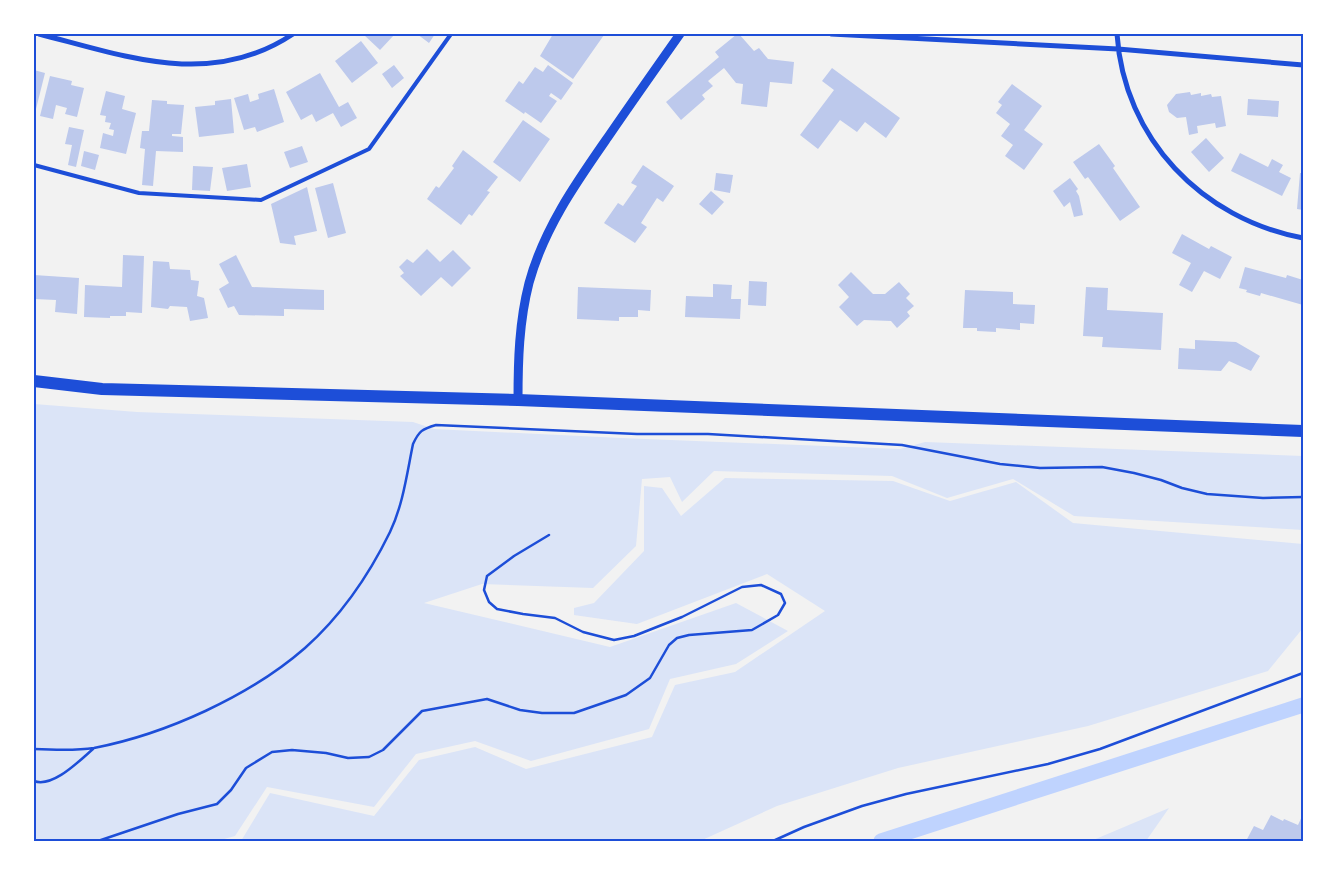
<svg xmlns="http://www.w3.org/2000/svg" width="1337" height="875" font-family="Rubik,sans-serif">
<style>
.green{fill:#dbe4f7}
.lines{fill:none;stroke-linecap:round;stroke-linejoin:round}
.canal{stroke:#bfd3fe;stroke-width:15}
.building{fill:#bdc9ec}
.path{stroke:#1d4ed8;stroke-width:2.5}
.service{stroke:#1d4ed8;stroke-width:4}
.minor{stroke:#1d4ed8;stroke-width:5}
.tertiary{stroke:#1d4ed8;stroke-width:9}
.primary{stroke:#1d4ed8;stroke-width:12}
.neatline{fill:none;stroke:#1d4ed8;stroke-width:2}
</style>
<rect width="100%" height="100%" fill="#f2f2f2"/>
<!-- green -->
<path class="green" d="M 34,404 L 137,412 L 413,422 L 434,429 L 621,438 L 900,449 L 925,442 L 1303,456 L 1303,530 L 1074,516 L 1013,479 L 947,498 L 892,476 L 714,471 L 682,502 L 670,477 L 642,479 L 636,546 L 593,588 L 482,584 L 424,603 L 610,647 L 736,603 L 788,631 L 736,664 L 670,679 L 649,729 L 531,761 L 475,741 L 416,754 L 374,807 L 267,787 L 235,836 L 217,841 L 34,841 Z
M 725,478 L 893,481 L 950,501 L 1016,482 L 1073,523 L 1303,544 L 1303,628 L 1268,671 L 1088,726 L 898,768 L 777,806 L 700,841 L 241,841 L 270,793 L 374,816 L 419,760 L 475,747 L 526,769 L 652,737 L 675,685 L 735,672 L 825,611 L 767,574 L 637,624 L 574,615 L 574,608 L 594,603 L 644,551 L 644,486 L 662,488 L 681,516 Z
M 1169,808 L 1146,841 L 1091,841 Z"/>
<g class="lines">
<!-- canal -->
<path class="canal" d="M 881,841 L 1303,705"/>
</g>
<!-- building -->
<path class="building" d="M 363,34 L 395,34 L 380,50 Z
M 417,34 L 435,34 L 429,43 Z
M 553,34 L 602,34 L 604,35 L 573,79 L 540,56 Z
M 737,34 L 739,34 L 754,51 L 759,48 L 768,59 L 794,62 L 792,84 L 770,82 L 767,107 L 741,104 L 743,84 L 736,83 L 724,68 L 708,81 L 713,86 L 702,95 L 705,99 L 681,120 L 666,102 L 719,57 L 715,52 Z
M 361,41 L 378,63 L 352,83 L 335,61 Z
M 394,65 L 404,78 L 392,88 L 382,74 Z
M 548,65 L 573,83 L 561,100 L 551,93 L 549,96 L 557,101 L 541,123 L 525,112 L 524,114 L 505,101 L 519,81 L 523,84 L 535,67 L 543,72 Z
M 832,68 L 900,118 L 886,138 L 865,122 L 857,132 L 840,120 L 818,149 L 800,135 L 834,90 L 822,81 Z
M 34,70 L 45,73 L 36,109 L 34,108 Z
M 320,73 L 339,107 L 348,102 L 357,118 L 341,127 L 333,113 L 316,122 L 312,114 L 301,120 L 286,92 Z
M 50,76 L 72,81 L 71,85 L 84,88 L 77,117 L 65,114 L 67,108 L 56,105 L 53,119 L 40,116 Z
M 1012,84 L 1042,106 L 1024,130 L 1043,144 L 1024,170 L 1005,156 L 1013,145 L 1001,136 L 1010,124 L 996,113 L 1002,105 L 998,102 Z
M 274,89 L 284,122 L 257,132 L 255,127 L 244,130 L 234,98 L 248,94 L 250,102 L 259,99 L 258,94 Z
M 106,91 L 125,96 L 122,109 L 136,113 L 126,154 L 100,148 L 103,133 L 113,136 L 114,130 L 109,129 L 111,123 L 105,122 L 106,116 L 100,115 Z
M 1190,92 L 1191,95 L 1201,93 L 1201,96 L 1211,94 L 1212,97 L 1221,96 L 1226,126 L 1216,128 L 1215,123 L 1197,126 L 1198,133 L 1189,135 L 1186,117 L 1177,118 L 1169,112 L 1167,105 L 1176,94 Z
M 231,99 L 234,133 L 199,137 L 195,107 L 215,105 L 215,101 Z
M 1248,99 L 1279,101 L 1278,117 L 1247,115 Z
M 152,100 L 167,101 L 167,104 L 184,105 L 181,134 L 172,134 L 172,136 L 183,137 L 183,152 L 156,151 L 153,186 L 142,185 L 145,149 L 140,148 L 142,131 L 149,131 Z
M 523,120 L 550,139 L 520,182 L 493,162 Z
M 69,127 L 84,130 L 76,167 L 68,165 L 72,145 L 65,144 Z
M 1206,138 L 1224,158 L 1209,172 L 1191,152 Z
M 1099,144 L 1115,166 L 1113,168 L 1140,207 L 1120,221 L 1088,177 L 1085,179 L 1073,162 Z
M 302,146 L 308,162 L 290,168 L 284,152 Z
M 463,150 L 498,177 L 487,191 L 490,192 L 472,216 L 469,214 L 461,225 L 427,199 L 436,186 L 439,188 L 454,168 L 452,166 Z
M 84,151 L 99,155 L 95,170 L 81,166 Z
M 1240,153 L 1268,167 L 1272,159 L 1283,165 L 1279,172 L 1291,178 L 1282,196 L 1231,171 Z
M 247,164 L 251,187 L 227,191 L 222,168 Z
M 643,165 L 674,186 L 663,202 L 657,198 L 641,223 L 647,227 L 635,243 L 604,223 L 618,203 L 623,206 L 637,186 L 631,183 Z
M 193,166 L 213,167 L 210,191 L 192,190 Z
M 716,173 L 733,175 L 730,193 L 714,190 Z
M 1300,173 L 1303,173 L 1303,210 L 1297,209 Z
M 1070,178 L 1078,189 L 1076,191 L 1079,196 L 1083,215 L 1074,217 L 1070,202 L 1064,207 L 1053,191 Z
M 333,183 L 346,233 L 328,238 L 315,188 Z
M 307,187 L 317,231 L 294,236 L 296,245 L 280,243 L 271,204 Z
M 711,191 L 724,202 L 712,215 L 699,204 Z
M 1182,234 L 1209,249 L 1211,246 L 1232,257 L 1220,279 L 1204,271 L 1192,292 L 1179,285 L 1191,263 L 1172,253 Z
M 427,249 L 440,262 L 453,250 L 471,268 L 452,287 L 441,277 L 421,296 L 400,276 L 404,273 L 399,267 L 407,259 L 413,263 Z
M 123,255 L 144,256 L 142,313 L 126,312 L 126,316 L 110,316 L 110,318 L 84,317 L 85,285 L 122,287 Z
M 236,255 L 252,287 L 324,290 L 324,310 L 284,309 L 284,316 L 239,315 L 234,306 L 228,308 L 219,289 L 229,283 L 219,264 Z
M 153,261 L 169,262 L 170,269 L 190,270 L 191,280 L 199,281 L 197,296 L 204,298 L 208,318 L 190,321 L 187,307 L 170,306 L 168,309 L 151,307 Z
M 1245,267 L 1286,278 L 1287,275 L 1303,280 L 1303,305 L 1261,293 L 1260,296 L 1246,292 L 1247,290 L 1239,288 Z
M 851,272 L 873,294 L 885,294 L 899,282 L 910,294 L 906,298 L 914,306 L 907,312 L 910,316 L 897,328 L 891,321 L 864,320 L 857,326 L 839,307 L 849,297 L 838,285 Z
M 34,275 L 79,278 L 77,314 L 55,312 L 56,300 L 34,299 Z
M 749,281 L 767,282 L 766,306 L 748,305 Z
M 713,284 L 732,285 L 731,299 L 741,299 L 740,319 L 685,317 L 686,296 L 713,297 Z
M 578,287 L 651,290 L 650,311 L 638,310 L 638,317 L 619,317 L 619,321 L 577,319 Z
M 1086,287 L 1108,288 L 1107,310 L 1163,313 L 1161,350 L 1102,347 L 1103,337 L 1083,336 Z
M 965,290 L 1013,292 L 1013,304 L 1035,305 L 1034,324 L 1020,323 L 1020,330 L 996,328 L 996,332 L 977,331 L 977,328 L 963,328 Z
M 1195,340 L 1236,342 L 1260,356 L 1251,371 L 1229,361 L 1221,371 L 1178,369 L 1179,348 L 1195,349 Z
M 1303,814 L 1303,841 L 1246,841 L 1254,826 L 1263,830 L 1271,815 L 1283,821 L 1284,819 L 1298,825 Z"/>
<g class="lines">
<!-- path -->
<path class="path" d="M 34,749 C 54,750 75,751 94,748 C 166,734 250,696 305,648 C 341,616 369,575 390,532 C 403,505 407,473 413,444 C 419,431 422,429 436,425 L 637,434 L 708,434 L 902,445 L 1000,464 L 1040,468 L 1102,467 L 1134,473 L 1161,480 L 1182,488 L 1207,494 L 1263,498 L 1303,497
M 34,781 C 53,788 79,761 93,749
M 98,841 L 178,814 L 217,804 L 231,790 L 246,768 L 272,752 L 292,750 L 326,753 L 348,758 L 369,757 L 383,750 L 422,711 L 487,699 L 520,710 L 542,713 L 574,713 L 626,695 L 650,678 L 669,645 L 677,638 L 689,635 L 752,630 L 778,615 L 785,603 L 781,594 L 761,585 L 742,587 L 682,617 L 634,636 L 614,640 L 583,632 L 555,618 L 523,614 L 497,609 L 489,602 L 484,590 L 487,576 L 514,556 L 549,535
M 773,841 L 804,827 L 862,806 L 906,794 L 1048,764 L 1100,749 L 1303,673"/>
<!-- service -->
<path class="service" d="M 34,165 L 139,193 L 261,200 L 369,149 L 451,34"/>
<!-- minor -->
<path class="minor" d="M 39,34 C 125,56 211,89 293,34
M 831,34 L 1118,49 L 1303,65
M 1117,34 C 1124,139 1202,219 1303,238"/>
<!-- tertiary -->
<path class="tertiary" d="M 518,400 C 518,361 519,322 529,283 C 544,228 576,183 608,137 C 632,102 656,68 680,34"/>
<!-- primary -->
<path class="primary" d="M 34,381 L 102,389 L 518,400 L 1303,431"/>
</g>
<!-- border -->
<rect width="1337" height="875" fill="none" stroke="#ffffff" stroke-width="70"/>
<rect x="35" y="35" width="1267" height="805" class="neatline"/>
</svg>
